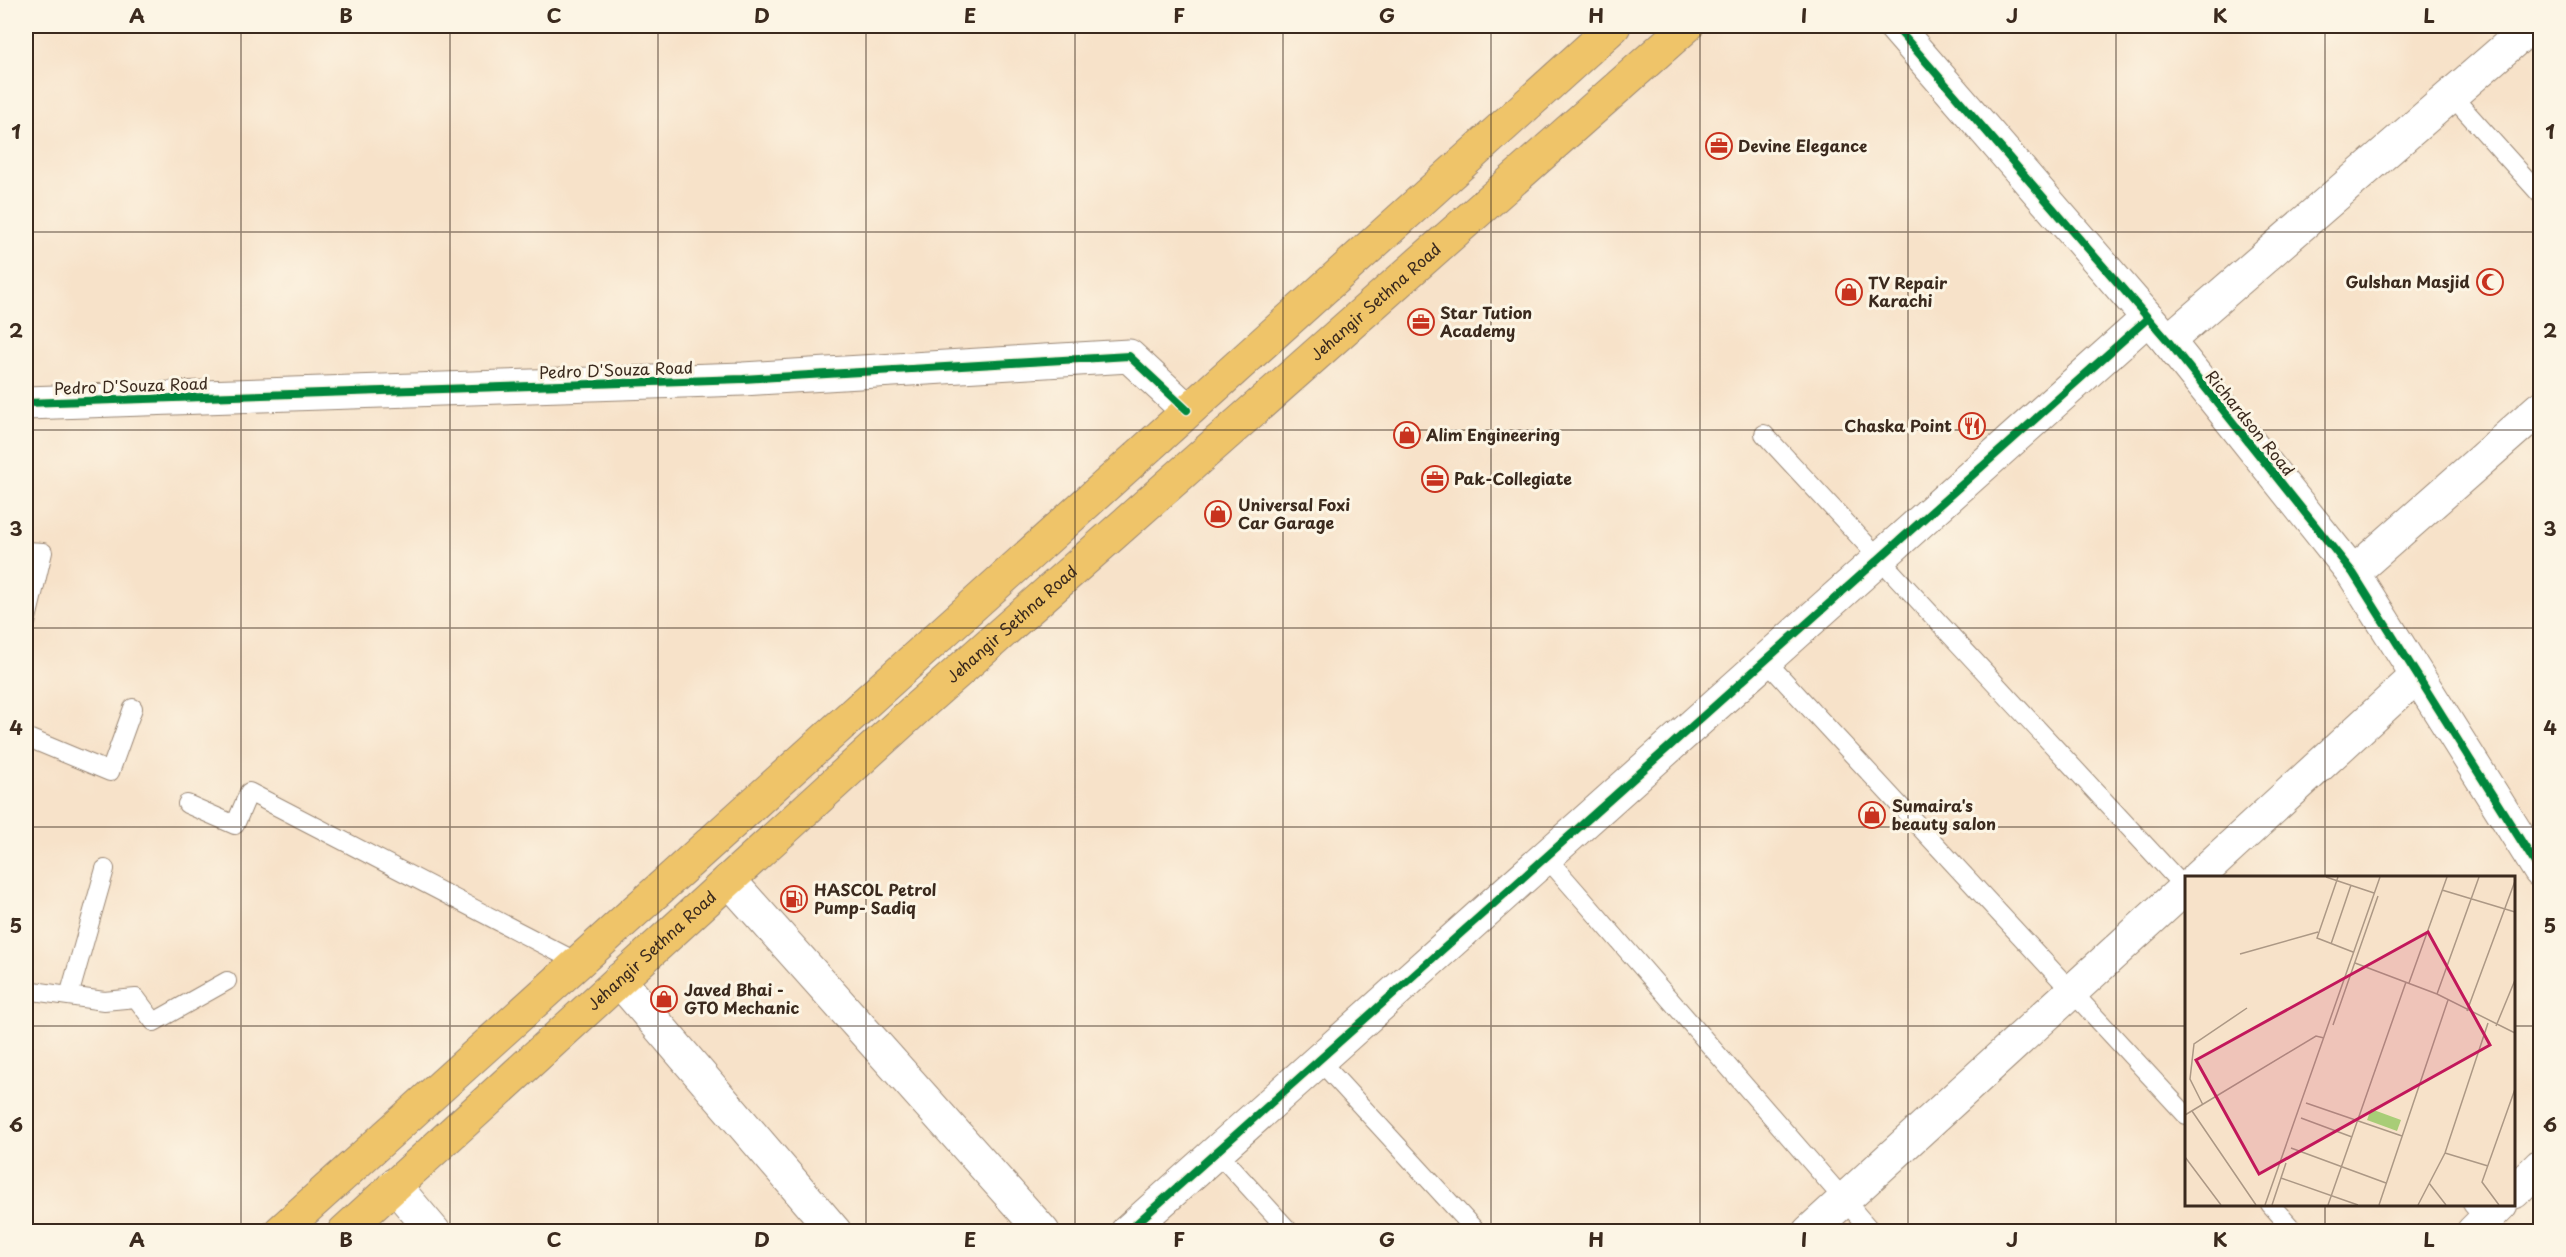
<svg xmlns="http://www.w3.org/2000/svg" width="2566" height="1257" font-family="'Playpen Sans',sans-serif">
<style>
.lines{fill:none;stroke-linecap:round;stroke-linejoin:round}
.service-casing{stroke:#998674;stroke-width:20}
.minor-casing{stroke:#998674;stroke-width:35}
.tertiary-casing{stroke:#998674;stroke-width:35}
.trunk-casing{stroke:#998674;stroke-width:35}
.service{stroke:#fff;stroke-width:18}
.minor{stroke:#fff;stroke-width:33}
.tertiary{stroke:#fff;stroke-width:33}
.trunk{stroke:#efc469;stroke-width:33}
.cycleway-casing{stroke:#fcf5e5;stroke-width:11}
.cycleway{stroke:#00873e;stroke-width:8}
.grid{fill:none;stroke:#3b2a1e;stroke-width:1.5;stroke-opacity:0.55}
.labels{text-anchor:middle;stroke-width:6;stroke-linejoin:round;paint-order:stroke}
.poi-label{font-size:16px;font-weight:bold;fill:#3b2a1e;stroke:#fcf5e5;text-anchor:start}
.street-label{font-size:16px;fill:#3b2a1e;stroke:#fcf5e5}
.inset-road{fill:none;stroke:#ac9885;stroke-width:1.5}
.view{fill:#c2185b;fill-opacity:0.15;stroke:#c2185b;stroke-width:3}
.inset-edge{fill:none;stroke:#3b2a1e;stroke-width:3}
.neatline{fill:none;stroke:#3b2a1e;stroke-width:2}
.grid-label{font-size:20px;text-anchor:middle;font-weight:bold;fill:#3b2a1e}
</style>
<rect width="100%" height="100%" fill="#fcf5e5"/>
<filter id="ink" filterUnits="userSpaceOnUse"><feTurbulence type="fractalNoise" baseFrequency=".0167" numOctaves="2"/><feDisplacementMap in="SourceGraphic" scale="12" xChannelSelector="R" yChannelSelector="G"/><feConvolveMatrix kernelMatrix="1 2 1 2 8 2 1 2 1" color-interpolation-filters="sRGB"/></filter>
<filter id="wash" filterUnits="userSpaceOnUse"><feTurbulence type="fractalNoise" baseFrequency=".008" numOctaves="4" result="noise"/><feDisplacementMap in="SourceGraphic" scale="24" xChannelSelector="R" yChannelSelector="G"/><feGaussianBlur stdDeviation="1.35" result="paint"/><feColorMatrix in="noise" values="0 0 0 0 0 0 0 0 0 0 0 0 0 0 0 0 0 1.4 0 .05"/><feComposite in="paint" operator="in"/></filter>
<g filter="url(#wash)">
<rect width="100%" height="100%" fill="#f7e2c9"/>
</g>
<g filter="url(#ink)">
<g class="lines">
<defs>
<path id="service" d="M 2451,95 L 2540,194
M 1764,434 L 2186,889
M 26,551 L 43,552 L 26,623
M 1766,661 L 2186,1115
M 26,737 L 110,772 L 133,708
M 187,804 L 235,825 L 249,792 L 577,962
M 1546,857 L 1872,1232
M 26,990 L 104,1001 L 136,998 L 154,1022 L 227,981
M 69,996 L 105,869
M 1319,1060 L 1477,1232
M 1217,1152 L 1290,1232
M 2270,1204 L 2295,1232
M 2472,1204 L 2491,1226"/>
<path id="minor" d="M 2168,341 L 2531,26
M 2353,573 L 2540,408
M 2197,878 L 2417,676
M 729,880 L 1043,1232
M 619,980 L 835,1232
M 394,1185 L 434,1232
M 2514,1192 L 2540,1166
M 1127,1232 L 2148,318
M 1809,1232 L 2186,887
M 2473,1232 L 2501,1204"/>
<path id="tertiary" d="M 1895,26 L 2168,341 L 2353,573 L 2540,871
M 26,403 L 743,379 L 1129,356 L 1187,410"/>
<g id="trunk">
<path d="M 280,1232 L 1614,26"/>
<path id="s1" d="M 344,1232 L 917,708 L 1687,26"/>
</g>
</defs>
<!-- service casing -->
<use href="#service" class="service-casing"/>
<!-- minor casing -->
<use href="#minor" class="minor-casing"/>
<!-- tertiary casing -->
<use href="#tertiary" class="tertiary-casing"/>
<!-- trunk casing -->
<use href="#trunk" class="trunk-casing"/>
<!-- service -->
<use href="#service" class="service"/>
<!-- minor -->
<use href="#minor" class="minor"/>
<!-- tertiary -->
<use href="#tertiary" class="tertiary"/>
<!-- trunk -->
<use href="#trunk" class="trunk"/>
<defs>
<path id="cycleway" d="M 1895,26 L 2168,341 L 2353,573 L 2540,871
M 26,403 L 743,379 L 1129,356 L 1187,410
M 1127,1232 L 2148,318"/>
</defs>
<!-- cycleway casing -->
<use href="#cycleway" class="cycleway-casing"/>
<!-- cycleway -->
<use href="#cycleway" class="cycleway"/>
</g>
</g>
<!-- grid -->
<path class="grid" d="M 241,26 L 241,1232M 450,26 L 450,1232M 658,26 L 658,1232M 866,26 L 866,1232M 1075,26 L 1075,1232M 1283,26 L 1283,1232M 1491,26 L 1491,1232M 1700,26 L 1700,1232M 1908,26 L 1908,1232M 2116,26 L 2116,1232M 2325,26 L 2325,878M 26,232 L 2540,232M 26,430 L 2540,430M 26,628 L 2540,628M 26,827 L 2540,827M 26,1026 L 2186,1026M 2514,1026 L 2540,1026M 2325,1204 L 2325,1232"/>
<!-- icons -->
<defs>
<symbol id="office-ring" viewBox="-11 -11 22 22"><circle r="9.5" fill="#fcf5e5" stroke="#c8321e" stroke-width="1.5"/><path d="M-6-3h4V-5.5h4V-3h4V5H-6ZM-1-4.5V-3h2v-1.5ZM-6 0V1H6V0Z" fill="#c8321e"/></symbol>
<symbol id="mosque-ring" viewBox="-11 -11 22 22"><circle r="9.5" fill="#fcf5e5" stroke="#c8321e" stroke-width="1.5"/><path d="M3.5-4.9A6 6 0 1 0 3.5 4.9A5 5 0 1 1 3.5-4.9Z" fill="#c8321e"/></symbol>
<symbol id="shop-ring" viewBox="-11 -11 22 22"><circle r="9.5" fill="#fcf5e5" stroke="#c8321e" stroke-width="1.5"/><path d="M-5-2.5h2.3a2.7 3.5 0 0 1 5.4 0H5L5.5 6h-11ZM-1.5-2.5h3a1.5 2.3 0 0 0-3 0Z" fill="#c8321e"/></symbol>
<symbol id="restaurant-ring" viewBox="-11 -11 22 22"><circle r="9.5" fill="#fcf5e5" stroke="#c8321e" stroke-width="1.5"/><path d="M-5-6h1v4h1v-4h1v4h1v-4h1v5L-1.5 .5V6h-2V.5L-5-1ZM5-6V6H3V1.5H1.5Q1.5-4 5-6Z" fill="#c8321e"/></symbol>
<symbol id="fuel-ring" viewBox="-11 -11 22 22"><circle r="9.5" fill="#fcf5e5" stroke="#c8321e" stroke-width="1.5"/><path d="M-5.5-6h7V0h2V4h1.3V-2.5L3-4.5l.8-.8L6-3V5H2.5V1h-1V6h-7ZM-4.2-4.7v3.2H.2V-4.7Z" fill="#c8321e"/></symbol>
</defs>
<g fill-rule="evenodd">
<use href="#office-ring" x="1704" y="131" width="30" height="30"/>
<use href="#mosque-ring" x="2475" y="267" width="30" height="30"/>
<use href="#shop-ring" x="1834" y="277" width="30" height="30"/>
<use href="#office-ring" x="1406" y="307" width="30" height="30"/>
<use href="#restaurant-ring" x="1957" y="411" width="30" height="30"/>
<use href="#shop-ring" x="1392" y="420" width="30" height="30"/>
<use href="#office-ring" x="1420" y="464" width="30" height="30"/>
<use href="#shop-ring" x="1203" y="499" width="30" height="30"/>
<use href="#shop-ring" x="1857" y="800" width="30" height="30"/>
<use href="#fuel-ring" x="779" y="884" width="30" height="30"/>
<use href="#shop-ring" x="649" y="984" width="30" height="30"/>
</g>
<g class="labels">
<!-- poi labels -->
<g class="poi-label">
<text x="1738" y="152">Devine Elegance</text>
<text x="2470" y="288" text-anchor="end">Gulshan Masjid</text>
<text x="1868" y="289">TV Repair<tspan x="1868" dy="18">Karachi</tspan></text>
<text x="1440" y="319">Star Tution<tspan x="1440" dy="18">Academy</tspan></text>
<text x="1952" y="432" text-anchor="end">Chaska Point</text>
<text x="1426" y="441">Alim Engineering</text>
<text x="1454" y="485">Pak-Collegiate</text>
<text x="1238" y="511">Universal Foxi<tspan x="1238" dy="18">Car Garage</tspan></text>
<text x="1892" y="812">Sumaira's<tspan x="1892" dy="18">beauty salon</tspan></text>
<text x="814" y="896">HASCOL Petrol<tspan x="814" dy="18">Pump- Sadiq</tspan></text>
<text x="684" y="996">Javed Bhai -<tspan x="684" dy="18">GTO Mechanic</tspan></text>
</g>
<!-- street labels -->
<g class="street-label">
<text dy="6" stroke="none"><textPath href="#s1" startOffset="1389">Jehangir Sethna Road</textPath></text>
<text transform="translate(616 370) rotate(-2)" y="6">Pedro D'Souza Road</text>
<text transform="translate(131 386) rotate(-2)" y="6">Pedro D'Souza Road</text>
<text transform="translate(2250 423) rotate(51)" y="6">Richardson Road</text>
<text dy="6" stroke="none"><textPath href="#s1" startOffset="903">Jehangir Sethna Road</textPath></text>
<text dy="6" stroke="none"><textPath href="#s1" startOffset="417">Jehangir Sethna Road</textPath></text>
</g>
</g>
<!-- overview -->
<g transform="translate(2185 876)">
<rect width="330" height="330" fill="#f7e2c9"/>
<path d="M 186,233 L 216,244 L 212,255 L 182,244 Z" fill="#a8cd77"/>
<path class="inset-road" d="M 141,1 L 189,17M 153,1 L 132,62 L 168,76M 257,14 L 330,36M 146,68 L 166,9M 55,78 L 133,56M 170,87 L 252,118 L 330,157M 224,107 L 262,1M 252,118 L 294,1M 282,135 L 330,5M 148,149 L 193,20M 311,150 L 330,104M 121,227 L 217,260M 18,229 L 5,203 L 9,168 L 62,132M 7,235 L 71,329M 0,239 L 131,160 L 139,162M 116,242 L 167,261M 106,272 L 201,307M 260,277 L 303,290M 0,281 L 36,329M 96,302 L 173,329M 244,307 L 261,329M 80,329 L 195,1M 87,329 L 101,287M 143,329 L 221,106M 194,329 L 263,124M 233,329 L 260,277 L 303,147M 314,329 L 297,306 L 330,213"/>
<path class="view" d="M 243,56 L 305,169 L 74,298 L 11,184 Z"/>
<rect width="330" height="330" class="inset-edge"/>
</g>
<!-- margin -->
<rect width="2566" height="1257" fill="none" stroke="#fcf5e5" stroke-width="66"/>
<rect x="33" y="33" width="2500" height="1191" class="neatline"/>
<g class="grid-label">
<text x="137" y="23">A</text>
<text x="346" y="23">B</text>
<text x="554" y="23">C</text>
<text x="762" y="23">D</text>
<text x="970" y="23">E</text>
<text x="1179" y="23">F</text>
<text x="1387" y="23">G</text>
<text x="1596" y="23">H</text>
<text x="1804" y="23">I</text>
<text x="2012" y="23">J</text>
<text x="2220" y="23">K</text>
<text x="2429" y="23">L</text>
<text x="16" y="139">1</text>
<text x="2550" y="139">1</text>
<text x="16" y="338">2</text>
<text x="2550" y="338">2</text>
<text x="16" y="536">3</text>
<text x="2550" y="536">3</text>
<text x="16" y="735">4</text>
<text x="2550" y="735">4</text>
<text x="16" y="933">5</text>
<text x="2550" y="933">5</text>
<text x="16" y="1132">6</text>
<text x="2550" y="1132">6</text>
<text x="137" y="1247">A</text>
<text x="346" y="1247">B</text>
<text x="554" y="1247">C</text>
<text x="762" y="1247">D</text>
<text x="970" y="1247">E</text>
<text x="1179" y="1247">F</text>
<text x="1387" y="1247">G</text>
<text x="1596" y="1247">H</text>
<text x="1804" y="1247">I</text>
<text x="2012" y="1247">J</text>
<text x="2220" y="1247">K</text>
<text x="2429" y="1247">L</text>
</g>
</svg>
